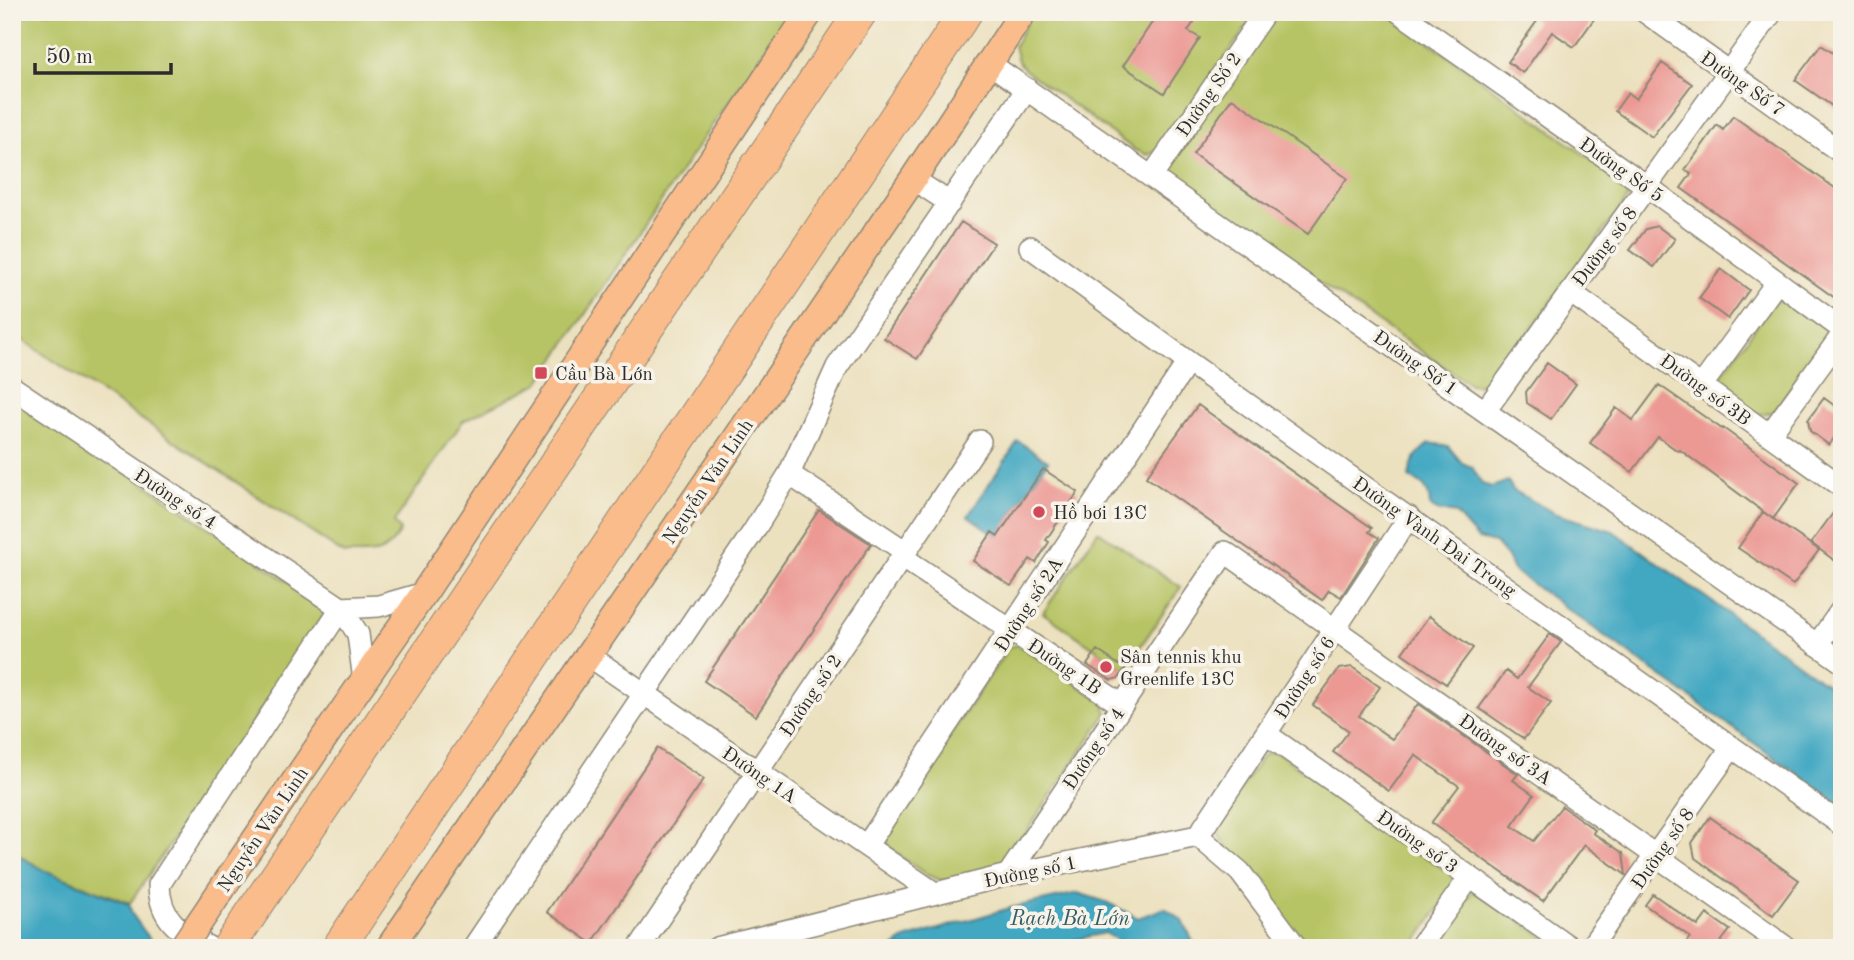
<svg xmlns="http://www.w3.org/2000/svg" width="1854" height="960" font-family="'Old Standard TT',serif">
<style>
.green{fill:#b7c465;stroke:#717848;stroke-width:2}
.water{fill:#42a8c2;stroke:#366a76;stroke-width:2}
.building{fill:#ec9994}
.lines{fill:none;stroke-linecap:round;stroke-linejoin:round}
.minor-casing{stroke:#8c8675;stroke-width:24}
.major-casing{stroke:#8c8675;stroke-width:29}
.highway-casing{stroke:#8c8675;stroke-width:34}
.minor{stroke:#fff;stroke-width:21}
.major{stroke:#fabc8b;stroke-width:26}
.highway{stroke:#fabc8b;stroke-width:32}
.major-bridge-casing{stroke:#8c8675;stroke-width:29;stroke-linecap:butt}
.major-bridge{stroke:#fabc8b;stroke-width:26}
.poi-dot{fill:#d1495b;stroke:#f7f3e8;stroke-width:2.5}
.labels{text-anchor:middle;stroke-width:7;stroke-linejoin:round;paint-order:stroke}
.street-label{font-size:19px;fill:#2b2b2b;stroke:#f7f3e8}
.poi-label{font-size:19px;fill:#2b2b2b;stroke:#f7f3e8;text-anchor:start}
.water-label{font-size:21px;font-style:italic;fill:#345d67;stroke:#f7f3e8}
</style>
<rect width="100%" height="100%" fill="#f7f3e8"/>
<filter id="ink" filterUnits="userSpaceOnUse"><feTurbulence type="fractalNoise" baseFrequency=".0143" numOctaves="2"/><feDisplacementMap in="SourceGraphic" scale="14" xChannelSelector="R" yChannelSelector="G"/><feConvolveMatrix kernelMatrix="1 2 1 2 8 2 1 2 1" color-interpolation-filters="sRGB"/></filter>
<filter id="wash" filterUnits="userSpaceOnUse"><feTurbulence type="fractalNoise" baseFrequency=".00686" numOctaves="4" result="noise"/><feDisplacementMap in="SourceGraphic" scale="28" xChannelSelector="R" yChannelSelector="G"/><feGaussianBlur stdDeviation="1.57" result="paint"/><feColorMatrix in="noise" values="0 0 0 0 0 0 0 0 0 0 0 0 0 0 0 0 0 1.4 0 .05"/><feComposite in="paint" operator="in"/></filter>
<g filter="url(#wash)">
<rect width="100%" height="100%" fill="#ece1bf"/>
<!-- green -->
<path class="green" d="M 12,12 L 791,12 L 791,13 L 706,134 L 539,383 L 463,421 L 394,522 L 400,531 C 385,558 372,554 344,554 L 12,333 Z
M 1032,12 L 1257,12 L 1161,149 L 1148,155 L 1135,150 L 1025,70 L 1018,61 L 1014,46 Z
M 1274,12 L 1388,12 L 1626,185 L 1628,198 L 1492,382 L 1485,385 L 1470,384 L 1176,186 L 1167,176 L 1168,170 Z
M 1787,299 L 1824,327 L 1826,338 L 1774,411 C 1758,422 1740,402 1726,392 L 1722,388 L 1721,376 L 1772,304 L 1777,301 Z
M 12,393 L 325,607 L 326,613 L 130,903 L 46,871 L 12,851 Z
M 1098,531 L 1181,587 L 1125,669 L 1043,613 Z
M 1018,645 L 1104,703 L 1107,713 L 1002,867 L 947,881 L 940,880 L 927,875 L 893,851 L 888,846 L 886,832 L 1009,647 Z
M 1275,751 L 1453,876 L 1454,886 L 1412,948 L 1303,948 L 1224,843 L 1219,836 L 1219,821 L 1264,754 Z
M 1473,891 L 1561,948 L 1427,948 Z"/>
<!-- water -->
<path class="water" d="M 1018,441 L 1048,461 L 998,536 L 968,516 Z
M 1430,443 L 1448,446 L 1462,463 L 1472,467 L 1482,484 L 1492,487 L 1508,481 L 1513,490 L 1556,514 L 1613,531 L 1842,695 L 1842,806 L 1513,570 L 1507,557 L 1495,543 L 1478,539 L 1456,514 L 1439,511 L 1430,506 C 1429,489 1424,483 1409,478 C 1411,461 1417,452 1430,443 Z
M 12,852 L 46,871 L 129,904 L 132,914 L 156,948 L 12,948 Z
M 1078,893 L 1106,902 L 1138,918 L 1165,908 L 1183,921 L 1196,948 L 1131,948 L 1105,933 L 1038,948 L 892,948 L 905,939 L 1010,908 Z"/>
<g id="blocks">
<!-- building -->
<path class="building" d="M 1159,12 L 1201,12 L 1188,31 L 1200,38 L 1164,93 L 1123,66 Z
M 1525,12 L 1599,12 L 1574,47 L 1552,32 L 1523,73 L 1508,62 L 1537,21 Z
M 1821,45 L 1842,59 L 1842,113 L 1795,80 Z
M 1662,63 L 1692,84 L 1652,137 L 1615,111 L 1628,93 L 1636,99 Z
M 1232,98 L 1347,178 L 1308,234 L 1193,154 Z
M 1733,116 L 1842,193 L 1842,303 L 1681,188 L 1691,174 L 1685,170 L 1717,125 L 1723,130 Z
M 961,222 L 994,243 L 917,359 L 884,338 Z
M 1657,226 L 1675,239 L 1654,267 L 1630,250 L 1646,229 Z
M 1721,269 L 1749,290 L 1728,319 L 1699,298 Z
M 1547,363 L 1576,384 L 1551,419 L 1527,403 L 1526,392 Z
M 1659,385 L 1722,429 L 1723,428 L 1799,483 L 1773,519 L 1680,450 L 1678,451 L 1658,437 L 1632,472 L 1590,443 L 1616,408 L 1633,420 Z
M 1824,398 L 1842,411 L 1842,427 L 1829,445 L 1810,431 L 1808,420 Z
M 1198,405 L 1372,528 L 1369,532 L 1379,538 L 1341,597 L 1329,590 L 1322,600 L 1146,477 Z
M 1043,469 L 1078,492 L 1046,540 L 1049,542 L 1036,563 L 1030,559 L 1011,586 L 973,561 L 992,532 L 998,536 Z
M 1842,501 L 1842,566 L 1811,543 Z
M 819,510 L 871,544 L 756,716 L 704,681 Z
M 1763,512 L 1819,550 L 1793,585 L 1738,548 Z
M 1429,616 L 1473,648 L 1446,684 L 1402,653 Z
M 1550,634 L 1561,642 L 1528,687 L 1551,703 L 1524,739 L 1479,708 L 1506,671 L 1517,679 Z
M 1097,650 L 1125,669 L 1119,678 L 1111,680 L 1087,665 Z
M 1352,667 L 1380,687 L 1359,716 L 1392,739 L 1418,704 L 1518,774 L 1513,780 L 1534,795 L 1512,826 L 1534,841 L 1562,806 L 1595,830 L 1593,833 L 1623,853 L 1626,875 L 1584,845 L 1543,901 L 1431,823 L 1459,786 L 1426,763 L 1415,755 L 1389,791 L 1333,752 L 1349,731 L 1313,705 L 1339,669 Z
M 657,748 L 704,779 L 592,943 L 547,912 Z
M 1710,817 L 1799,880 L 1773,915 L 1695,858 L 1692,843 Z
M 1653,894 L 1698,926 L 1707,914 L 1730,930 L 1716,948 L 1682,948 L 1690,937 L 1645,905 Z"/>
</g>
</g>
<g filter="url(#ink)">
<use href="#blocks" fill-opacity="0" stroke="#8c8675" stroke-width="2"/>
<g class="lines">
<defs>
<path id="minor" d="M 1399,12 L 1648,187 L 1842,329
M 1645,12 L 1842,153
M 989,63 L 1842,662
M 1152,176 L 1265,12
M 913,179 L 950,203
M 1030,247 L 1188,362 L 1842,825
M 1570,292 L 1842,487
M 1702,385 L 1777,282
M 12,387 L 341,608 L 358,634 L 364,681
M 1485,411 L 1772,12
M 1770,434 L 1842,335
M 789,474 L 906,552
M 902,557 L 1122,705
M 341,608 L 379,606 L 424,593
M 1817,645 L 1842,609
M 588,655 L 933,892
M 1266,734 L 1571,948
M 1198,836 L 1409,517
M 1198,836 L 1240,872 L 1297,948
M 867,845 L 1188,362
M 1008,875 L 1225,552 L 1787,948
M 210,948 C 182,932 160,922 159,885 L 341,608
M 473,948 L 753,532 L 789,474 L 837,367 L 1027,89
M 639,948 L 980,441
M 717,948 L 1008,875 L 1198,836
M 1419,948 L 1470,877
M 1590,948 L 1732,747"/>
<path id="major" d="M 324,738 L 424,593 L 810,12
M 389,948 L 913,179 L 1023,12"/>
<path id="highway" d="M 228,948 L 861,12
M 338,948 L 966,12"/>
</defs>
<!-- minor casing -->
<use href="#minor" class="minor-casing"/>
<!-- major casing -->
<use href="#major" class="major-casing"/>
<!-- highway casing -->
<use href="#highway" class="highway-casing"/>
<!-- minor -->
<use href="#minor" class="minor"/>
<!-- major -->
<use href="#major" class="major"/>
<!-- highway -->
<use href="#highway" class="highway"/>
<defs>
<path id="major-bridge" d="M 182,948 L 324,738"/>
</defs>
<!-- major-bridge casing -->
<use href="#major-bridge" class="major-bridge-casing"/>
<!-- major-bridge -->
<use href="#major-bridge" class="major-bridge"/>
</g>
</g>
<!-- markers -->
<g class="poi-dot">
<rect x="534" y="366" width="14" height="14" rx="3.5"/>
<circle cx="1039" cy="512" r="7"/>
<circle cx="1106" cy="667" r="7"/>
</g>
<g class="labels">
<!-- street labels -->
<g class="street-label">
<text transform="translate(1743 83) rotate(35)" y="7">Đường Số 7</text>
<text transform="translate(1208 94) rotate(-55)" y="7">Đường Số 2</text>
<text transform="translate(1622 169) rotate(35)" y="7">Đường Số 5</text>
<text transform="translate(1604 246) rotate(-53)" y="7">Đường số 8</text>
<text transform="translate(1416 362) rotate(35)" y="7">Đường Số 1</text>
<text transform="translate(1706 389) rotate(36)" y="7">Đường số 3B</text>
<text transform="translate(707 481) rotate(-56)" y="7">Nguyễn Văn Linh</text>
<text transform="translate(176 498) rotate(33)" y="7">Đường số 4</text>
<text transform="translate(1435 536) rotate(35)" y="7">Đường Vành Đai Trong</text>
<text transform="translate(1028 604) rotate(-57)" y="7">Đường số 2A</text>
<text transform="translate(1065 666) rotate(34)" y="7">Đường 1B</text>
<text transform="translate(1304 677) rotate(-57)" y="7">Đường số 6</text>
<text transform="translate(810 695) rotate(-56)" y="7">Đường số 2</text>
<text transform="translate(1093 748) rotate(-56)" y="7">Đường số 4</text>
<text transform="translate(1506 749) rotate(35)" y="7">Đường số 3A</text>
<text transform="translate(760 774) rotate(34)" y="7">Đường 1A</text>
<text transform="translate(262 829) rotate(-56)" y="7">Nguyễn Văn Linh</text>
<text transform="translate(1418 841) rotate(35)" y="7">Đường số 3</text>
<text transform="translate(1662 848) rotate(-55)" y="7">Đường số 8</text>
<text transform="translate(1030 871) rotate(-12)" y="7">Đường số 1</text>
</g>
<!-- poi labels -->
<g class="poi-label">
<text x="555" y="380">Cầu Bà Lớn</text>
<text x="1053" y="519">Hồ bơi 13C</text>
<text x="1120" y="663">Sân tennis khu<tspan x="1120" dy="22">Greenlife 13C</tspan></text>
</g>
<!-- water labels -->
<g class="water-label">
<text x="1070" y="925">Rạch Bà Lớn</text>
</g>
</g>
<!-- margin -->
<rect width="1854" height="960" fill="none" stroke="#f7f3e8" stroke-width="42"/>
<!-- scale -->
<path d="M35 63v10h136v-10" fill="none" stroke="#2b2b2b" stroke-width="3.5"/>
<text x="46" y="63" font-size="21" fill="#2b2b2b" stroke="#f7f3e8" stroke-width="5" paint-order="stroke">50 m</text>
</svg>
